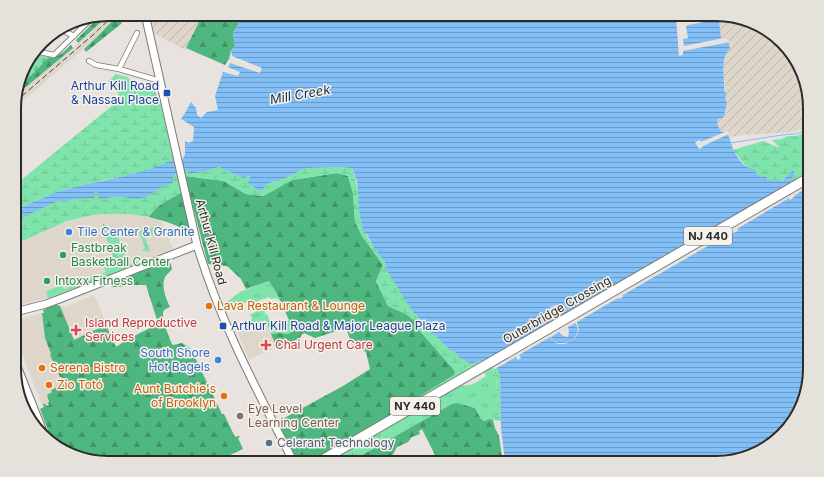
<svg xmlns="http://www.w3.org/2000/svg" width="824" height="477" font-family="Inter,sans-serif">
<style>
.built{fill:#dfd6cb}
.industrial{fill:url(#industrial-furrows)}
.grass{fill:url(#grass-tufts);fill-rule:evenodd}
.forest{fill:url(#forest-firs)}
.wetland{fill:url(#wetland-marsh)}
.cemetery{fill:url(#cemetery-stones)}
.water{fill:url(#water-rules)}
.pier{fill:#e8e3de;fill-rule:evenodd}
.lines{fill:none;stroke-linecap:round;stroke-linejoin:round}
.stream{stroke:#81bff6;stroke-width:1}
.street-casing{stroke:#7d7a75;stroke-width:6}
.secondary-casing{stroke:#7d7a75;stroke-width:9}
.highway-casing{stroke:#7d7a75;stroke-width:11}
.street{stroke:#fff;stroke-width:4.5}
.secondary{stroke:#fff;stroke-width:7}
.highway{stroke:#fff;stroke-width:9}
.rail{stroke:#4a4946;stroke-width:1;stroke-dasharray:6 3;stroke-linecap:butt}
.transit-dot{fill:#1a4fb4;stroke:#f5f1eb;stroke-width:1.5}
.shop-dot{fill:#3f7fe0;stroke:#f5f1eb;stroke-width:1.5}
.leisure-dot{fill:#2e9e5b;stroke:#f5f1eb;stroke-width:1.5}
.food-dot{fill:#e8710a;stroke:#f5f1eb;stroke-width:1.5}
.health-dot{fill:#e0444e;stroke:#f5f1eb;stroke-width:1.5}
.education-dot{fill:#8d6e63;stroke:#f5f1eb;stroke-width:1.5}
.service-dot{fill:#5c6f8a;stroke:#f5f1eb;stroke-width:1.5}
.labels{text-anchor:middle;stroke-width:3;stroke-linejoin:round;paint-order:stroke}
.shield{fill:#f5f1eb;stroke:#686663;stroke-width:1}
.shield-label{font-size:11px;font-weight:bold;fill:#2c2b29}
.transit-label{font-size:12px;fill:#164399;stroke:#f5f1eb;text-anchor:end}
.shop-label{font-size:12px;fill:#366cbe;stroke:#f5f1eb;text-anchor:start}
.street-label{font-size:12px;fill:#2c2b29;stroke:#f5f1eb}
.leisure-label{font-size:12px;fill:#27864d;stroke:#f5f1eb;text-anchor:start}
.food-label{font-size:12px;fill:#c56008;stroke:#f5f1eb;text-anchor:start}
.health-label{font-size:12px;fill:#be3a42;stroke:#f5f1eb;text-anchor:start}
.education-label{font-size:12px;fill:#785e54;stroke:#f5f1eb;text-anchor:start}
.service-label{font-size:12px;fill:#4e5e75;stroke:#f5f1eb;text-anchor:start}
.water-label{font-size:13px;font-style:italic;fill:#10324e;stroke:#f5f1eb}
.rim{fill:none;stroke:#2c2b29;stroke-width:2}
</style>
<defs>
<pattern id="industrial-furrows" width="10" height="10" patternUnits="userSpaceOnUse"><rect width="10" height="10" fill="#dfd6cb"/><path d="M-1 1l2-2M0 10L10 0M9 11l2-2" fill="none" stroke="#c0b8ae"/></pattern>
<pattern id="grass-tufts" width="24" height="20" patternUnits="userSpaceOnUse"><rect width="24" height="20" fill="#7ee4ab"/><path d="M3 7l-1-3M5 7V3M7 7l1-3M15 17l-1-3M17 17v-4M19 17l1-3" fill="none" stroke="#6dc493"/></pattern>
<pattern id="forest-firs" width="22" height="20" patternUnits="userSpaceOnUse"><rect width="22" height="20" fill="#4eb67f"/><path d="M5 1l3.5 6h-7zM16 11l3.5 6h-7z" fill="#419468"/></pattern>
<pattern id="wetland-marsh" width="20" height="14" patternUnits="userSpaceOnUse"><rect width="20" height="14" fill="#7ee4ab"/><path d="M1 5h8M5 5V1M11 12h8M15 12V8" fill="none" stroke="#6dc493"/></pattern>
<pattern id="cemetery-stones" width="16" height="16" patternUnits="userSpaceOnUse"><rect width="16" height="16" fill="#7ee4ab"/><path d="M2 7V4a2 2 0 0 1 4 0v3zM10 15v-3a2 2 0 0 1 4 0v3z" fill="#6dc493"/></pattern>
<pattern id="water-rules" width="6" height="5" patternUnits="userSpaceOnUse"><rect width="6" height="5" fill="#81bff6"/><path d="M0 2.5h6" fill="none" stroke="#6a9bc7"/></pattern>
</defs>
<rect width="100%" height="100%" fill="#e8e3de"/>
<!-- built -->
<path class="built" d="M 110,14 L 119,14 L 97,37 L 16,107 L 16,108 L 15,109 L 15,96 L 85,38 Z
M 98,214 L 128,214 L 149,217 L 159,220 L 162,223 L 173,249 L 146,260 L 146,261 L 62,293 L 47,298 L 15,306 L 15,244 L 56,225 Z
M 94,295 L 107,325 L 74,340 L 60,307 L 64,306 L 65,307 L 86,298 L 87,298 Z
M 42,313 L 45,338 L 59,377 L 62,377 L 65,384 L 51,390 L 52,392 L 48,395 L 49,405 L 43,408 L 39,397 L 40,396 L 38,393 L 37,393 L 15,336 L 15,320 Z
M 265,320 L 276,347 L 249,360 L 238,333 Z"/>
<!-- industrial -->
<path class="industrial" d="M 151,14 L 203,14 L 185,50 L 154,33 L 150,19 Z
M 715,14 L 763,27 L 797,61 L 810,102 L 810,128 L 803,128 L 795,132 L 749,135 L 746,134 L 740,136 L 729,137 L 725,132 L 721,132 L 717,123 L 718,119 L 724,117 L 727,103 L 724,91 L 725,84 L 723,69 L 725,54 L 729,43 L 721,39 Z"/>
<!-- grass -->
<path class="grass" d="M 104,224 L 115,230 L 129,265 L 144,259 L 143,256 L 146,261 L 48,298 L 46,293 L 47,291 L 62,285 L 64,289 L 84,281 L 84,277 L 85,280 L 106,272 L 104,268 L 109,264 L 109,257 L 113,255 L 105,235 L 101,235 L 104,233 L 102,228 L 103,224 Z
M 155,227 L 158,232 L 145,238 L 150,251 L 147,252 L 146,250 L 143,251 L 142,250 L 145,248 L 139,232 L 140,231 Z
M 269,281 L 282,305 C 279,300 277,297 271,299 L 269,297 L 258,301 L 257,304 L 256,304 L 254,300 L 250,302 L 249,301 L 242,304 L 242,306 L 240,307 L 239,303 L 235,304 L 234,303 L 224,308 L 222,304 L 228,301 L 240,292 Z
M 263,307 L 265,310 L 268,309 L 269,310 L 265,311 L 265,314 L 267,314 L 272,327 L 274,326 L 275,327 L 289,320 L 296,326 L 297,329 L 288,334 L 279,333 L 271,334 L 265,320 L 244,330 L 252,318 L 250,315 Z
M 460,368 L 475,368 L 492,370 L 496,375 L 498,403 L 498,415 L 493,420 L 490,419 L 484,421 L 481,419 L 475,408 L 457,403 L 452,404 L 348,463 L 313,463 L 454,375 L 455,371 ZM 483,370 L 486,376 C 475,383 471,387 458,385 Z"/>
<!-- forest -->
<path class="forest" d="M 110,14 L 78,43 L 76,40 L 101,15 Z
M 119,14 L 128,14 L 124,19 L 123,19 L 121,24 L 86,52 L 84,49 L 97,37 Z
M 203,14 L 244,14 L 233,33 L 235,47 L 231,50 L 229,59 L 225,65 L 186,48 Z
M 71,45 L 73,48 L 15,96 L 24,66 L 33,54 C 56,59 53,61 71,45 Z
M 337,173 L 348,176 L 353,193 L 355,222 L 362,236 L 383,265 L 376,281 L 388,306 L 406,314 L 415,321 L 420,331 L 455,371 L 454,375 L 313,463 L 299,463 L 277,422 L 343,386 L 370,369 L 366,352 L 352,345 L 346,328 L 315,338 L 304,333 L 302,334 L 300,338 L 277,350 L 276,346 L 271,334 L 279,333 L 288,334 L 296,329 L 296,326 L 289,320 L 279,298 L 269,281 L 246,289 L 241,279 L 227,266 L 208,264 L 185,176 L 224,181 L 246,194 L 263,196 L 292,180 Z
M 181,193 L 191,231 L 189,233 L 180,227 L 167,222 L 149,217 C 157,204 168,200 181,193 Z
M 167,261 L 171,264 L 172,269 C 170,272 167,274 165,277 C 161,287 166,298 170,307 C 168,308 165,309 164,310 C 160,316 169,337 172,344 L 173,345 L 182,343 L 191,349 L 222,414 L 224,414 L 235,437 L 239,436 L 240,437 L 238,438 L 243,449 L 213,463 L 108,463 L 61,450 L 53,443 L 40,409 L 44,407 L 43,404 L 45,404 L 47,406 L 49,405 L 48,403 L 49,402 L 47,395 L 52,392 L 51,390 L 64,384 L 62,377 L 60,377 L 50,355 L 51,354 L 45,338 L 42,313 L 44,313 L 43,310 C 48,307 55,303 60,306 L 74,340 L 106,325 L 116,347 L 128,339 L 156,325 L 158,323 L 146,285 L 135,285 L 115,287 L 112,287 L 109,284 Z
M 457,403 L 475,408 L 481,419 L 484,421 L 490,419 L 493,420 L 495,428 L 499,436 L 503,463 L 470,463 L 468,461 L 461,463 L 439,463 L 422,429 L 419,431 L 420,434 L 412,437 L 408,442 L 397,447 C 395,450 394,454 391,456 C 387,459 383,459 380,463 L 348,463 L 452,404 Z"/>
<!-- wetland -->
<path class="wetland" d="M 115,74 L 128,77 L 131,82 L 136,84 L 138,90 L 142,91 L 144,87 L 153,88 L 160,101 L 174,163 L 152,170 L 86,184 L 64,190 L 45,197 L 15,210 L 15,185 L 119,100 L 118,93 L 108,81 L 113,77 Z
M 804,133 L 810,133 L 810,192 L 790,185 L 794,169 L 782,181 L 766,180 L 763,177 L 758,176 L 745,165 L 733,150 L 763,141 L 780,148 L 772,140 L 781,139 L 788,136 L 796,136 Z
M 219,167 L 240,177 L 252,174 L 265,186 L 269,183 L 306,168 L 336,167 L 352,168 C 359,189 360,212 366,233 C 369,242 377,252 383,259 L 413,312 L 427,326 L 428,330 L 436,336 L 452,352 L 454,351 L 460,358 L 471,364 L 481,361 L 496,367 L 500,375 L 501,421 L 493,420 L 498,415 L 498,403 L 496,375 L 492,370 C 480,368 466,365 455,371 L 420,331 L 415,321 L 406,314 L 388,306 L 376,281 L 383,265 L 362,236 L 355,222 L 353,193 L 348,176 L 337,173 L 292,180 L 263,196 L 246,194 L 224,181 L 185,176 L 183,168 L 186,169 L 192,174 Z
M 176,169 L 181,193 C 168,200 157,204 149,217 L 128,214 L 98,214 L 67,221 L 15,244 L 15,218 L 47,203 L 86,193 L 107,191 Z"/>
<!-- cemetery -->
<path class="cemetery" d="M 33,54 L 49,57 L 16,91 L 24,66 Z"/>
<!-- water -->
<path class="water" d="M 244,14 L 715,14 L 719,20 L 721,39 L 729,43 L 730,49 C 728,51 727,52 726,54 C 721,64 725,80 724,91 L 727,94 L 725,98 L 727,103 L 724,117 L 718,119 L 717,123 L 721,132 L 725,132 C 726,133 728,135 729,137 C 731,140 731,145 733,149 C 737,157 745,170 755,169 C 756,175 759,178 765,176 L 767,178 L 767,180 L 782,181 L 794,169 L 794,175 L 790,185 L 810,192 L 810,198 L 806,204 L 810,203 L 810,375 L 797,416 L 763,450 L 722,463 L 506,463 L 504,453 L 501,428 L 500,375 L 496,367 L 481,361 L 471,364 L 460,358 L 454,351 L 452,352 L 436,336 L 428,330 L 427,326 L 413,312 L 386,269 C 387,261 381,258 377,252 C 373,247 370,240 367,234 L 364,233 L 360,217 L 357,182 L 352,168 L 336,167 L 306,168 L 285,178 L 269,183 L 265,186 L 262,191 L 258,190 L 248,183 L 251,175 L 244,178 L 240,177 L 219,167 L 201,172 L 191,174 L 186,169 L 183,168 L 182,161 L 185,154 L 185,141 L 189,143 L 193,141 L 194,127 L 181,119 L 185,113 L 191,102 L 196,108 L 197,115 L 201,118 L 207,112 L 218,110 L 215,96 L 223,72 L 238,76 L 240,72 L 228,67 L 230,63 L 260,73 L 262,68 L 232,56 L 231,50 L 235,47 L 233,33 Z
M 170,161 L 174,161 L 176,173 L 173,176 L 173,183 C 163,184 155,192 147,196 C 141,199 134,199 128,198 L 126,197 C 117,196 108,198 99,199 L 97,192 L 94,192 L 95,201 L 93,198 L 84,198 L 60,201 L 53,203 L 15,221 L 15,210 L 57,192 L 86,184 L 103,181 L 148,170 Z"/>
<!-- pier -->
<path class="pier" d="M 693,14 L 716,14 L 720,19 L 688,25 L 686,26 L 688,38 L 683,39 L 684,46 L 724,38 L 730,42 L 683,51 L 683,55 L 679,56 L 676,17 Z
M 727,131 L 729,134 L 703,146 L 703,147 L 699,149 L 695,142 L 700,140 L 701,142 Z
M 793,184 L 806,188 L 794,196 L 794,197 L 790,200 L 789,198 L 737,229 L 738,231 L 733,233 L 732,232 L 623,295 L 623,297 L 619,299 L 618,298 L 577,322 L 579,330 L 576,337 L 571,341 L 565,344 L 558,344 L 553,341 L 550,337 L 519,355 L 521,358 L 518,360 L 516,357 L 495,369 L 483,364 L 544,326 L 543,319 L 545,313 L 551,307 L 556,305 L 561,305 L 565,306 L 568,308 L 571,313 ZM 557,306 L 565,306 L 568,309 L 571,313 L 561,317 L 558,314 L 553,312 L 552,318 L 554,323 L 545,326 L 543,319 L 545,314 L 552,308 ZM 576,323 L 578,330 L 576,336 L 571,341 L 565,343 L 558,343 L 553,341 L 551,337 L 559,332 L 563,336 L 568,337 L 569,332 L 568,327 Z"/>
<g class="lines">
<!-- stream -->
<path class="stream" d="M 730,143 L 782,135 L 795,134 L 810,130"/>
<defs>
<path id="street" d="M 60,29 L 74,36
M 35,51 L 54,55 L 93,17
M 89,61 L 96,65 L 119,69 L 160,81
M 119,69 L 137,33"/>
<path id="secondary" d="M 145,14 L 197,245 C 220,322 258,392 294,463
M 15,312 L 46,304 L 62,298 L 197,245
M 15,361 L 44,434"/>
<path id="highway" d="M 317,463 L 810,177"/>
</defs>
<!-- street casing -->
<use href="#street" class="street-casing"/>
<!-- secondary casing -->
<use href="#secondary" class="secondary-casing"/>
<!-- highway casing -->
<use href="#highway" class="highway-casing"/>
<!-- street -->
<use href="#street" class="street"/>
<!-- secondary -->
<use href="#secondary" class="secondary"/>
<!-- highway -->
<use href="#highway" class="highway"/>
<!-- rail -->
<path class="rail" d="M 15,102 L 94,34 L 115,14"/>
</g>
<!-- markers -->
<g class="transit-dot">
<rect x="163" y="89" width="8" height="8" rx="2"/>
<rect x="219" y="322" width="8" height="8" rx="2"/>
</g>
<g class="shop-dot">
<circle cx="69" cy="232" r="4"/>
<circle cx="218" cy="360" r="4"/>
</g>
<g class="leisure-dot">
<circle cx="63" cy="255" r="4"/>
<circle cx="47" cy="281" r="4"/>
</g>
<g class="food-dot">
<circle cx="209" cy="306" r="4"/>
<circle cx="42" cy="368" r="4"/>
<circle cx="49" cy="385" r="4"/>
<circle cx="224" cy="396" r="4"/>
</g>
<g class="health-dot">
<path d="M74 324h4v4h4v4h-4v4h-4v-4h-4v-4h4z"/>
<path d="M264 339h4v4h4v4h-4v4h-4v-4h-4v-4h4z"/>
</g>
<circle class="education-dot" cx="240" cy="416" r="4"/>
<circle class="service-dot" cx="269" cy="443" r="4"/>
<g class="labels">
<!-- shield labels -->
<g class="shield">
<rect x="684" y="227" width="48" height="18" rx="3"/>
<rect x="390" y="397" width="50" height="18" rx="3"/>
</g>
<g class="shield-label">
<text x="708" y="240">NJ 440</text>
<text x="415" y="410">NY 440</text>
</g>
<!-- transit labels -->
<g class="transit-label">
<text x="159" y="90">Arthur Kill Road<tspan x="159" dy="14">&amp; Nassau Place</tspan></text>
<text x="231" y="330" text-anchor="start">Arthur Kill Road &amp; Major League Plaza</text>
</g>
<!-- shop labels -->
<g class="shop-label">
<text x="77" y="236">Tile Center &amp; Granite</text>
<text x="210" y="357" text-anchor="end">South Shore<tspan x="210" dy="14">Hot Bagels</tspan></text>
</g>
<!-- street labels -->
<g class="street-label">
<text transform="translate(211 242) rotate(75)" y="4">Arthur Kill Road</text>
<text transform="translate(557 310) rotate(-30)" y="4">Outerbridge Crossing</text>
</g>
<!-- leisure labels -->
<g class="leisure-label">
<text x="71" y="252">Fastbreak<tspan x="71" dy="14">Basketball Center</tspan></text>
<text x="55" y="285">Intoxx Fitness</text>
</g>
<!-- food labels -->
<g class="food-label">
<text x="217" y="310">Lava Restaurant &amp; Lounge</text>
<text x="50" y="372">Serena Bistro</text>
<text x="57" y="389">Zio Totó</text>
<text x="216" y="393" text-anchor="end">Aunt Butchie's<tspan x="216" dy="14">of Brooklyn</tspan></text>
</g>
<!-- health labels -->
<g class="health-label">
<text x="85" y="327">Island Reproductive<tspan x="85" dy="14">Services</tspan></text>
<text x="275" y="349">Chai Urgent Care</text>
</g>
<!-- education labels -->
<g class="education-label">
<text x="248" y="413">Eye Level<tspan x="248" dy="14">Learning Center</tspan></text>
</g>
<!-- service labels -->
<g class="service-label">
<text x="277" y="447">Celerant Technology</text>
</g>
<!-- water labels -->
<g class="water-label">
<text transform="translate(300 94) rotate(-10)" y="5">Mill Creek</text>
</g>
</g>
<!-- crop -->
<path d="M0 0H824V477H0ZM108 21H716A87 87 0 0 1 803 108V369A87 87 0 0 1 716 456H108A87 87 0 0 1 21 369V108A87 87 0 0 1 108 21Z" fill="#e5e1db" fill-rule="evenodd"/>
<path class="rim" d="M108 21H716A87 87 0 0 1 803 108V369A87 87 0 0 1 716 456H108A87 87 0 0 1 21 369V108A87 87 0 0 1 108 21Z"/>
</svg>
